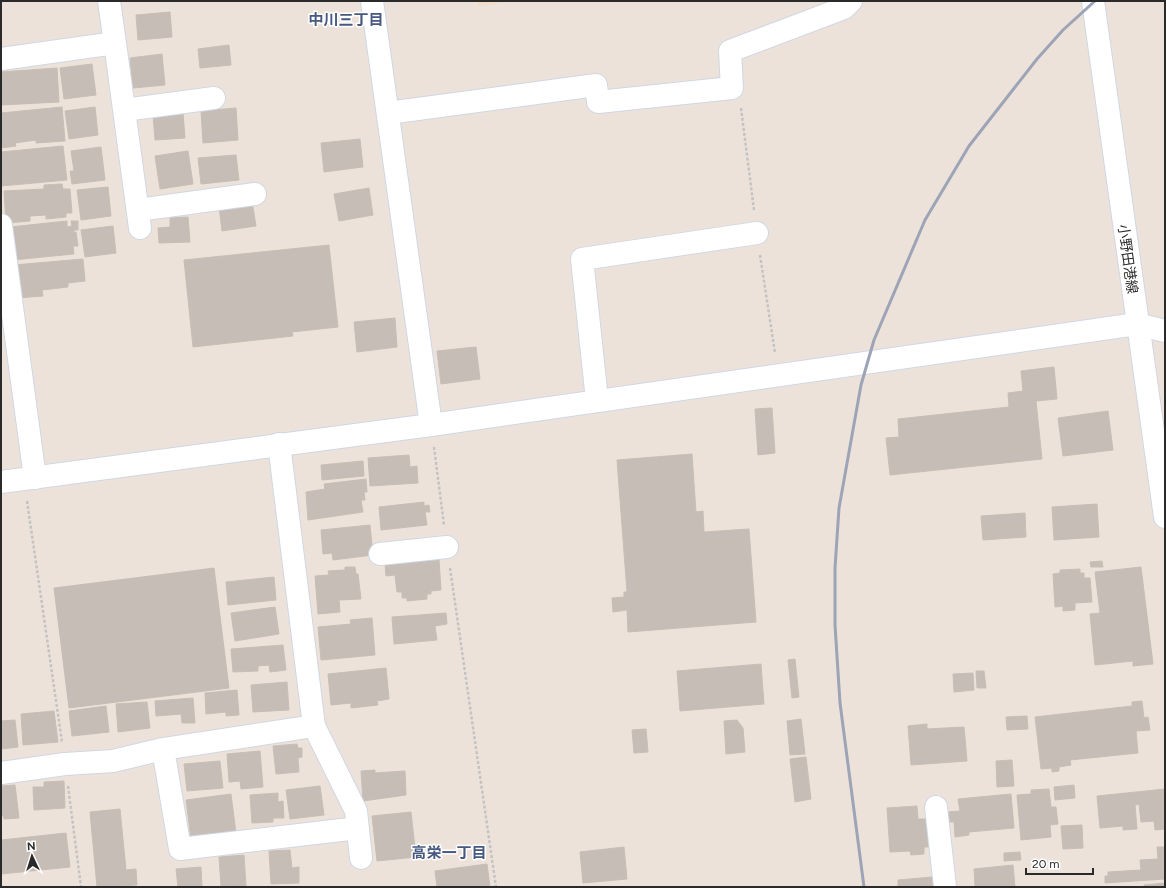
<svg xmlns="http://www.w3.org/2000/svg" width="1166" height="888" font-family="Figtree,'Noto Sans JP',sans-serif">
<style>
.education{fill:#f1ddc7}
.building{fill:#c5bdb6;stroke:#c9beb4}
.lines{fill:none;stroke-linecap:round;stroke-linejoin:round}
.street-casing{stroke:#cfd7e4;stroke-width:24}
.secondary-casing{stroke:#cfd7e4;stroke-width:24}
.path{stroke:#c3c3c3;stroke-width:2.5;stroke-dasharray:3 2;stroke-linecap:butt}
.street{stroke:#fff;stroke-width:22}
.secondary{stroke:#fff;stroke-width:22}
.rail{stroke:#9ca4b6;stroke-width:3}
.labels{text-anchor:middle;stroke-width:3;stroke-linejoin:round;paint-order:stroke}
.street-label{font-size:14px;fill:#2a2a2a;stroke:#fff}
.neighbourhood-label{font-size:15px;font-weight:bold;fill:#46597f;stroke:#fff}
</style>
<rect width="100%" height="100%" fill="#ede2da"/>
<!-- education -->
<path class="education" d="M 477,1 L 514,1 L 478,6 Z"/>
<!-- building -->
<path class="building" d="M 170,12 L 172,37 L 138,40 L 136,15 Z
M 229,45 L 231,65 L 200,68 L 198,49 Z
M 162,54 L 165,85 L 133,88 L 130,58 Z
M 92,64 L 96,95 L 64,99 L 60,68 Z
M 57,68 L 59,102 L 1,105 L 1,72 Z
M 62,107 L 65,141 L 36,143 L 36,140 L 15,143 L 16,146 L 1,148 L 1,113 Z
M 95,107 L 98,135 L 69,139 L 65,111 Z
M 236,108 L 238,140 L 203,143 L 201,111 Z
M 183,113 L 185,138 L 155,140 L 153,115 Z
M 360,139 L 363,167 L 324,172 L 321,143 Z
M 63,146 L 67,180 L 1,186 L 1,152 Z
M 101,147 L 105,180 L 72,184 L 70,171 L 74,171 L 71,151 Z
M 188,151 L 193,184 L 160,189 L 155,156 Z
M 236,155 L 239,180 L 201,184 L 198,158 Z
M 62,184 L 63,189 L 70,189 L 72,213 L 66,213 L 66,217 L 46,219 L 46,215 L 30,216 L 30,221 L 6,223 L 4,191 L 44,189 L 44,185 Z
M 108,187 L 111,216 L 81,220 L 77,190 Z
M 369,188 L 373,215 L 339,221 L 334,194 Z
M 252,201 L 256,226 L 222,231 L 219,206 Z
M 188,217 L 190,242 L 159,243 L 158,228 L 170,227 L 170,218 Z
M 67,221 L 67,227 L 72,226 L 71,221 L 78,221 L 78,230 L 74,230 L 74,233 L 76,232 L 78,246 L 73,246 L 74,254 L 13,260 L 10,227 Z
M 113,226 L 116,253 L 85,257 L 81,230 Z
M 329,245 L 338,327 L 292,332 L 293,336 L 193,347 L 184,260 Z
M 83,259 L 85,281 L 68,283 L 68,287 L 42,290 L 43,296 L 17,298 L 14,265 Z
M 395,318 L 397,347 L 357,352 L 354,322 Z
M 476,347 L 480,379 L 441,384 L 437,351 Z
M 1054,367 L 1057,399 L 1036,401 L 1042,459 L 890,475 L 886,438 L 899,437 L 898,419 L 1009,407 L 1008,393 L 1023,391 L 1021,371 Z
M 772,408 L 775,453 L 758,455 L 755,409 Z
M 1108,411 L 1113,450 L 1063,456 L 1058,418 Z
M 692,454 L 696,512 L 703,511 L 704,532 L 749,529 L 756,622 L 628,632 L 627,610 L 613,612 L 612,598 L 624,597 L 624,592 L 627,592 L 617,460 Z
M 409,455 L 410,467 L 417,466 L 418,483 L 370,486 L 368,458 Z
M 363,461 L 364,476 L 322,480 L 321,465 Z
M 366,479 L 367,492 L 364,492 L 365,500 L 361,500 L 363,512 L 308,520 L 306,492 L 325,489 L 324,484 Z
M 424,502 L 424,506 L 429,505 L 430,512 L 425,512 L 427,525 L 381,530 L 379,507 Z
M 1097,504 L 1099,537 L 1054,540 L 1052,507 Z
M 1025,513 L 1026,537 L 983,540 L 981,516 Z
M 370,525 L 373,555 L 333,560 L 332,553 L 323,554 L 321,530 Z
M 439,559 L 441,590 L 431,591 L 431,594 L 427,594 L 427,599 L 407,601 L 407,598 L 402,598 L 402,592 L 397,592 L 395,575 L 386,576 L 385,563 Z
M 1102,561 L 1103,567 L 1091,567 L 1090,562 Z
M 345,567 L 355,567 L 356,574 L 358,574 L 361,599 L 339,600 L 340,612 L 318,614 L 315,576 L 329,575 L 328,571 L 345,570 Z
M 1141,567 L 1153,664 L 1133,666 L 1133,661 L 1095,665 L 1090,614 L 1100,613 L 1095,572 Z
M 214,568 L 229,688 L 69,708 L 54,588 Z
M 1080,569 L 1080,573 L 1084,573 L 1084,578 L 1090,578 L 1092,602 L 1075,603 L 1075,610 L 1063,611 L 1063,606 L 1055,607 L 1053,574 L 1060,573 L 1060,570 Z
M 274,577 L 276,600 L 228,605 L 226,582 Z
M 275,607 L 279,634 L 235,641 L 231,613 Z
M 446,613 L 447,624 L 435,626 L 437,640 L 394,644 L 392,617 Z
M 372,618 L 375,655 L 321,660 L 318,627 L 351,624 L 350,620 Z
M 283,645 L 286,670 L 270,672 L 269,665 L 258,666 L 258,671 L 233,672 L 231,649 Z
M 795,659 L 799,697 L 792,698 L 788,660 Z
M 761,664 L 764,704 L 680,711 L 677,671 Z
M 386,668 L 389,699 L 377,701 L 378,705 L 351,708 L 351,703 L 331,705 L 328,674 Z
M 976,671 L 984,671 L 986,688 L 977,688 Z
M 973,673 L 974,690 L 954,692 L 953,674 Z
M 287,682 L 289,710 L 253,712 L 251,685 Z
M 237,690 L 239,715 L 226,716 L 226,712 L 206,714 L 205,693 Z
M 193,698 L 195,723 L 182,723 L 181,714 L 156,716 L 155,701 Z
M 1142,701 L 1144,718 L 1148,717 L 1150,730 L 1136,731 L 1138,753 L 1070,760 L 1071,765 L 1059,767 L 1059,771 L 1052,772 L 1052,768 L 1041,769 L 1035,717 L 1132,706 L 1132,702 Z
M 147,702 L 150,728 L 118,732 L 116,704 Z
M 106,706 L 109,732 L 72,736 L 69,711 Z
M 54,711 L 58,742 L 23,745 L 21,714 Z
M 1027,716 L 1028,729 L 1007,730 L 1006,717 Z
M 801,719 L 805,754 L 790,755 L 787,721 Z
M 15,720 L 18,747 L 1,749 L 1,721 Z
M 737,720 L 743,728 L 745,752 L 726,754 L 724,721 Z
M 927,724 L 927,729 L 964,727 L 967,761 L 911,765 L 908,726 Z
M 646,729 L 648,752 L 634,753 L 632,730 Z
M 297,744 L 298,748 L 302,748 L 302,757 L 298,758 L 299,772 L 276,774 L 273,746 Z
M 260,751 L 263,787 L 241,789 L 240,781 L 229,782 L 227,754 Z
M 806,757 L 811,799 L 795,802 L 790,759 Z
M 1012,760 L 1014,786 L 997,787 L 996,761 Z
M 220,761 L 223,788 L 187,791 L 184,764 Z
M 375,770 L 375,773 L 405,771 L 406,795 L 363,801 L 361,771 Z
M 64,781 L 65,808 L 34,810 L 33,787 L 44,787 L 44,782 Z
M 15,785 L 19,818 L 4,819 L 3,815 L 1,816 L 1,786 Z
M 1074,785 L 1075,798 L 1055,800 L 1054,787 Z
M 320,786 L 324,815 L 290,819 L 286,790 Z
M 1049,789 L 1051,807 L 1056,807 L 1058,824 L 1050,825 L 1051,837 L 1021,840 L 1017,795 L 1031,794 L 1031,790 Z
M 1165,789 L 1165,829 L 1155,830 L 1154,821 L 1141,822 L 1139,804 L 1135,805 L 1137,829 L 1123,830 L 1123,826 L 1100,828 L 1097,796 Z
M 278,793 L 278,802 L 283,801 L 284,818 L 273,818 L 273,822 L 252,823 L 250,795 Z
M 231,794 L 236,833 L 191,839 L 186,800 Z
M 1011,794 L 1014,828 L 969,832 L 969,835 L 955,837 L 954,822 L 948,822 L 947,812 L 960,811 L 958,799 Z
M 917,806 L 918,819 L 928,819 L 930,847 L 924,847 L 924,854 L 911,855 L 910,851 L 890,852 L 887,808 Z
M 120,809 L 126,870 L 136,869 L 137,885 L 97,887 L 90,812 Z
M 411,812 L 416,857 L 377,861 L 372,816 Z
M 1082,825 L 1083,848 L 1063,849 L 1061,826 Z
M 66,833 L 70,867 L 1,874 L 1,840 Z
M 624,847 L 627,879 L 583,883 L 580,852 Z
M 1157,847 L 1165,847 L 1165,879 L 1105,883 L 1105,876 L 1108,876 L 1108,872 L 1141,870 L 1140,860 L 1158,859 Z
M 290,850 L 292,868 L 299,867 L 299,883 L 271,884 L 269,851 Z
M 1020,852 L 1021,860 L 1004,861 L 1004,853 Z
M 244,855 L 246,886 L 221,887 L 219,857 Z
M 487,864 L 490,887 L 437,887 L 435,871 Z
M 1013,865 L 1015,887 L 975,887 L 974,869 Z
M 201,867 L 202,887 L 178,887 L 176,869 Z
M 932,877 L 933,886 L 936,887 L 898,887 L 898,880 Z
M 1165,883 L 1165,887 L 1144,887 L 1144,885 Z"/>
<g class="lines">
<defs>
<path id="street" d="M 372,1 L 431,425
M 115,43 L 140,228
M 1,59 L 115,43 L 109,1
M 124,110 L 214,98
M 388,113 L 596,85 L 598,102 L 732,88 L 730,51 L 844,8 L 851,1
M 138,210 L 255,194
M 1,225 L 35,478
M 1137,324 L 1165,331
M 597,400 L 582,259 L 757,233
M 279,444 L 314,726 L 356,811 L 361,858
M 380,554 L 447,547
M 163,749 L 180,849 L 358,828
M 1,773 L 65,764 L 113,761 L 163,749 L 314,726
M 936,807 L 945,887"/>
<path id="secondary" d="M 1093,1 L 1165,517
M 1,482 L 431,425 L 1137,324"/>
</defs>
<!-- street casing -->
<use href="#street" class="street-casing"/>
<!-- secondary casing -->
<use href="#secondary" class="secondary-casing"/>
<!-- path -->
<path class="path" d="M 741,108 L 754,210
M 760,255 L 775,353
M 434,447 L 444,525
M 27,501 L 62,742
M 450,568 L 496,887
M 68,786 L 81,887"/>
<!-- street -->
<use href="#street" class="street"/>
<!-- secondary -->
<use href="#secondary" class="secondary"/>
<!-- rail -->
<path class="rail" d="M 864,887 L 840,703 L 835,625 L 835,568 L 839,508 L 861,385 L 874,340 L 925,220 L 969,146 L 1037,59 L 1063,30 L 1095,1"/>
</g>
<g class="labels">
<!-- street labels -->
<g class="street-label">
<text transform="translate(1128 259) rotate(82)" y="5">小野田港線</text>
</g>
<!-- neighbourhood labels -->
<g class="neighbourhood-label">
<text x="346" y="25">中川三丁目</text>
<text x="449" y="858">高栄一丁目</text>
</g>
</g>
<!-- border -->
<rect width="1166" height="888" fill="none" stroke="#2a2a2a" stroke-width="4"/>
<!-- north arrow -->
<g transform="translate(32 856) rotate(356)" stroke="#ffffff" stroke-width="3" paint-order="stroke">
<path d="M0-3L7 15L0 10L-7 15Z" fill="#2a2a2a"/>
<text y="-6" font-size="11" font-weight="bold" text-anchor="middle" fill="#2a2a2a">N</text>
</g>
<!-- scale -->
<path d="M1026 868v6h67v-6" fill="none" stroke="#2a2a2a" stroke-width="2"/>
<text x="1032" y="868" font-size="12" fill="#2a2a2a" stroke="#ffffff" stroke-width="3" paint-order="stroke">20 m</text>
</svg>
